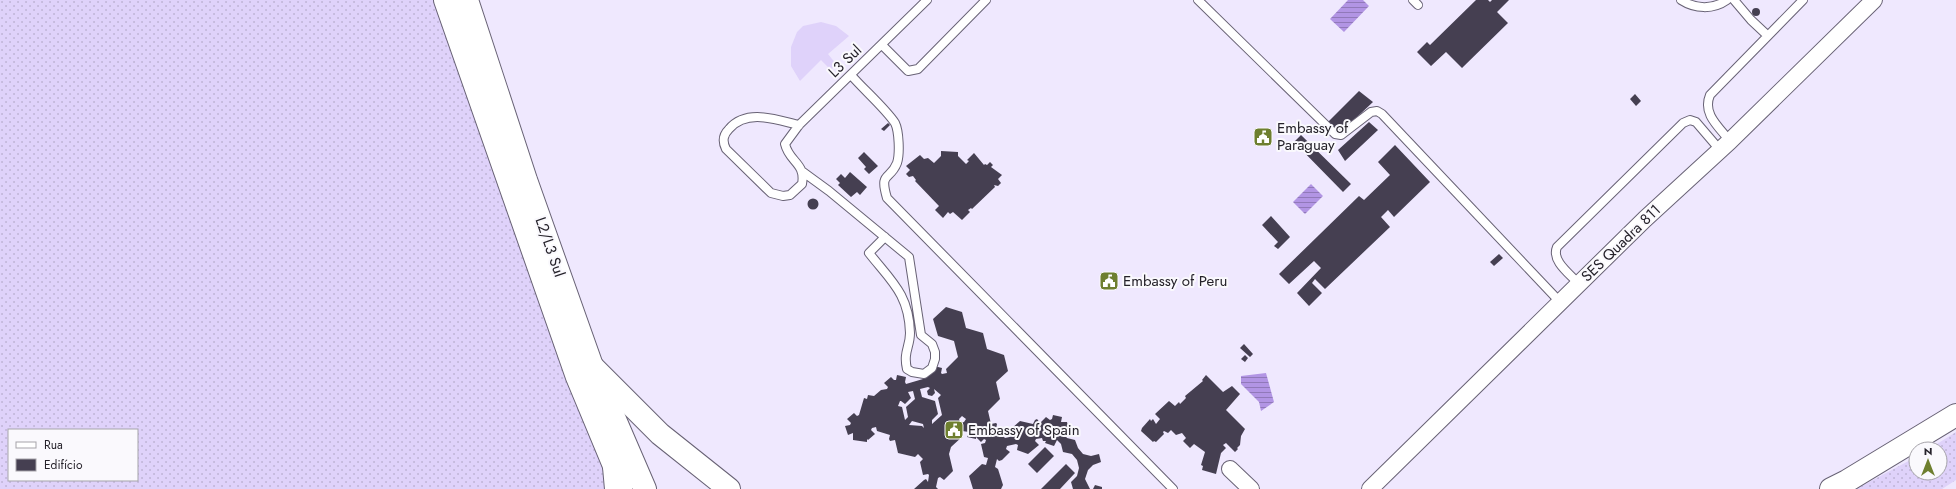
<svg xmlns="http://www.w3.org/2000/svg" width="1956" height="489" font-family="Jost,sans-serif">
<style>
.grass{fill:url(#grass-dots);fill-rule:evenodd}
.green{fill:#dfd2fa}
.water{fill:url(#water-rules)}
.building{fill:#453f51;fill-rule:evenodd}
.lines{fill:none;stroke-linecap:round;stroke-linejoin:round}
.service-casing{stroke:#686275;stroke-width:10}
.minor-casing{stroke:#686275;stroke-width:18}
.secondary-casing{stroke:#686275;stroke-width:24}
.trunk-casing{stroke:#686275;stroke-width:24}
.service{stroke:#fff;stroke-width:8}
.minor{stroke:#fff;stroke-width:16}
.secondary{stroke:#fff;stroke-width:22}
.trunk{stroke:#fff;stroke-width:22}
.labels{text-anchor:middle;stroke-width:4;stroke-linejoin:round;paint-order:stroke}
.street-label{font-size:15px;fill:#25222a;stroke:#faf9fd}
.poi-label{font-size:15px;fill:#25222a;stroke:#faf9fd;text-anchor:start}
</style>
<defs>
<pattern id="grass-dots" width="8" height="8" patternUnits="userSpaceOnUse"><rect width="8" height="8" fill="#dfd2fa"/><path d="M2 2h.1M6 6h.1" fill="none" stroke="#bfb4d6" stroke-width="1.8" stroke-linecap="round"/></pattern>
<pattern id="water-rules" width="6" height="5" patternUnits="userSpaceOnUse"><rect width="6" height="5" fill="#b295e4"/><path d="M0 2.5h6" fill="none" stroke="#9179b9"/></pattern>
</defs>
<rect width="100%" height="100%" fill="#efe8fe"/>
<!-- grass -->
<path class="grass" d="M 0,0 L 434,0 L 614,489 L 0,489 ZM 9,430 L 137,430 L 137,480 L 9,480 Z
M 1956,432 L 1956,480 L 1942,489 L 1856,489 L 1916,457 L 1916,473 L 1940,473 L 1940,449 L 1929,449 Z"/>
<!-- green -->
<path class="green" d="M 821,22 L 836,26 L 849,36 L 828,54 L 836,64 L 831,70 L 821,60 L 800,81 L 791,66 L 791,47 L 797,32 L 803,26 Z"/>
<!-- water -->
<path class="water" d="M 1348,0 L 1363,0 L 1369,6 L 1344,32 L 1330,19 Z
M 1311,184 L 1323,196 L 1305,214 L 1293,202 Z
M 1266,373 L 1274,402 L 1261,411 L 1259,402 L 1241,384 L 1241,376 Z"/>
<!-- building -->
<path class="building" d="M 1476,0 L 1488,0 L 1490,2 L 1492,0 L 1509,0 L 1497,12 L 1508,23 L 1462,68 L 1446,52 L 1431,66 L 1417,52 L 1427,42 L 1430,45 Z
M1752 12a4 4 0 1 1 8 0a4 4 0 1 1-8 0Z
M 1359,91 L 1373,102 L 1340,133 L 1327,123 Z
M 1635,94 L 1641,101 L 1636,106 L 1630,99 Z
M 1369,122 L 1378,130 L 1345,161 L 1338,150 Z
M 888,123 L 890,125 L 884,131 L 881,129 Z
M 1301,135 L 1351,184 L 1343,192 L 1294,142 Z
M 1395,145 L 1430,182 L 1394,217 L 1388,210 L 1381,217 L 1390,227 L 1325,289 L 1315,279 L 1312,283 L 1322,293 L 1309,306 L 1297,293 L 1321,268 L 1314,261 L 1289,284 L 1279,274 L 1359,196 L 1364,200 L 1390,175 L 1378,162 Z
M 941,151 L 958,152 L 958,156 L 966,164 L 969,161 L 967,160 L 974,153 L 984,165 L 985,164 L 987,165 L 990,162 L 993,165 L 991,167 L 1002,175 L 998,179 L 1001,183 L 998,186 L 994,185 L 995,187 L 972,209 L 971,208 L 968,210 L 970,212 L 962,220 L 953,212 L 950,214 L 948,212 L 943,218 L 935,210 L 939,206 L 915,181 L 916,180 L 913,176 L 909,177 L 906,174 L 910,170 L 906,166 L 920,155 L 924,159 L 928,158 L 934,163 L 941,156 Z
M 864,152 L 878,166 L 869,174 L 864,169 L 866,167 L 858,158 Z
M 850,172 L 867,187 L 860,195 L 857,192 L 851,197 L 838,185 L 840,183 L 836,179 L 841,174 L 845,178 Z
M807.5 204a5.5 5.5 0 1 1 11 0a5.5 5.5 0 1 1-11 0Z
M 1271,216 L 1290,237 L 1278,249 L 1274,246 L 1278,242 L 1262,225 Z
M 1499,254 L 1503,258 L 1494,266 L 1490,262 Z
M 946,307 L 962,312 L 966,328 L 983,333 L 987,349 L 1004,355 L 1008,371 L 996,382 L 1000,399 L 988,411 L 991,424 L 996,423 L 997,424 L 996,429 L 1004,432 L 1003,436 L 1005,438 L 1014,436 L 1011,429 L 1020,421 L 1033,424 L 1035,420 L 1037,419 L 1040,423 L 1046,417 L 1050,420 L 1052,419 L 1053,415 L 1062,417 L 1061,422 L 1067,422 L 1069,431 L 1064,432 L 1064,434 L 1067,438 L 1075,440 L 1078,448 L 1083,454 L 1091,456 L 1099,454 L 1101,462 L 1093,465 L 1088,470 L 1085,479 L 1090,489 L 1073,489 L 1071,482 L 1077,476 L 1079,468 L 1077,460 L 1072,454 L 1063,452 L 1061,444 L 1057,440 L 1054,446 L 1045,443 L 1046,441 L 1043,441 L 1042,438 L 1036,439 L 1035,441 L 1039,445 L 1028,454 L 1017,450 L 1018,445 L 1016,444 L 1007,446 L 1006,449 L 1010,452 L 1002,460 L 999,461 L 997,459 L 995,467 L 998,469 L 1003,485 L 1001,489 L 973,489 L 969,476 L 982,464 L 986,465 L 988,458 L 984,457 L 981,444 L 985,443 L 986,440 L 984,439 L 981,442 L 976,437 L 976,439 L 967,437 L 969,432 L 962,431 L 963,436 L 951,447 L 949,454 L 953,471 L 944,480 L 940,477 L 938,478 L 936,487 L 938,489 L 914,489 L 924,480 L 926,479 L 928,482 L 929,475 L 928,474 L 923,475 L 920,462 L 923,459 L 918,454 L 915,457 L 898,453 L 895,440 L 890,441 L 889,439 L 890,435 L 877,431 L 876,427 L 872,428 L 871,430 L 875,434 L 868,440 L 867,439 L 867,442 L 853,440 L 853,433 L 848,435 L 845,426 L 850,425 L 851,423 L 847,419 L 854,413 L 857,416 L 859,415 L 864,398 L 867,399 L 868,395 L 874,396 L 881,390 L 887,389 L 888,387 L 884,383 L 891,377 L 894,380 L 896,380 L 897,375 L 906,377 L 905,382 L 906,384 L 923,379 L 934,366 L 942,368 L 941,373 L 942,374 L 947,373 L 946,369 L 958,357 L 954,341 L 938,336 L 933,319 ZM 928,387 L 930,388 L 927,391 L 928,395 L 932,396 L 935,393 L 934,389 L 941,395 L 938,398 L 942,415 L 932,424 L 932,420 L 938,414 L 935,401 L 922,397 L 920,389 ZM 913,391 L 915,399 L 906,407 L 908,417 L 905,420 L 902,407 L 898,406 L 900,401 L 901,401 L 905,404 L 911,398 L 908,392 ZM 962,416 L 966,419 L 964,422 L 960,423 L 959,419 ZM 912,421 L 923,424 L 924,428 L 922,426 L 909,425 Z
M 1244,344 L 1253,354 L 1250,357 L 1240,348 Z
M 1245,355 L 1248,358 L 1245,362 L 1241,359 Z
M 1206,375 L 1223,392 L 1232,386 L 1240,394 L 1226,410 L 1245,429 L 1241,436 L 1240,445 L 1237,448 L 1238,449 L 1235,452 L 1226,443 L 1223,445 L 1226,448 L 1221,453 L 1216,474 L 1202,470 L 1203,466 L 1201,465 L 1205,452 L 1194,444 L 1190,448 L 1183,441 L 1186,438 L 1182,433 L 1176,435 L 1171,430 L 1168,433 L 1164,431 L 1163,432 L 1164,434 L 1156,442 L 1154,441 L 1153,442 L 1141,431 L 1142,428 L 1150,419 L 1151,421 L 1153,419 L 1156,424 L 1160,419 L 1155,414 L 1169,401 L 1175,406 L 1179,402 L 1180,404 L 1186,398 L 1185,396 L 1203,381 L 1202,380 Z
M 1045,447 L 1054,456 L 1037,473 L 1028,464 Z
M 1066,464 L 1075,473 L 1060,489 L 1041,489 Z
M 1095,485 L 1102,487 L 1102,489 L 1093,489 Z"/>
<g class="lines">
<defs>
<path id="service" d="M 1198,0 L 1335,134 L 1341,135 L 1371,112 L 1377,111 L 1382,114 L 1560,302
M 1413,0 L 1418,5
M 1681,0 C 1695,9 1713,10 1727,0
M 1734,0 L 1751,20 L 1767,35
M 882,45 L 908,71 L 918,69 L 986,0
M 851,75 C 863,89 885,108 895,123 C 899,131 900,154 897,163 C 890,181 879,171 887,198 L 1173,489
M 799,125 C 777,120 747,108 729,129 C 723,135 722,141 726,149 L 771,193 L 783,196 L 790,195 L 802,184 C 806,163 789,162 785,144 L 799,125 L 927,0
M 1730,141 C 1719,127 1702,114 1710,95 L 1803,0
M 803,172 L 829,191 L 909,257 L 921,335 L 932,344 L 935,352 L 935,359 L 932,368 L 924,374 L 912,372 L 907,369 C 903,352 910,347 910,333 C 909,294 891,281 869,253 L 885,237
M 1579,284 C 1570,274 1551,261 1557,247 L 1683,123 L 1690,120 L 1696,122 L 1720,150"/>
<path id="minor" d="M 1230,469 L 1251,489
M 1370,489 L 1645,219 L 1730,141 L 1874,0"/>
<path id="secondary" d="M 445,0 L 577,377 L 622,485
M 467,0 L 526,180 L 592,366 L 645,489"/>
<path id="trunk" d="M 592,366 L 660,434 L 729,489
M 614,467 L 616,489
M 1831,489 L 1847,481 L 1956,415"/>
</defs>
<!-- service casing -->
<use href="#service" class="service-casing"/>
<!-- minor casing -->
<use href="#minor" class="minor-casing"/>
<!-- secondary casing -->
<use href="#secondary" class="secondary-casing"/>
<!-- trunk casing -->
<use href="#trunk" class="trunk-casing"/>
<!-- service -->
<use href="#service" class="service"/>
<!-- minor -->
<use href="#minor" class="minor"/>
<!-- secondary -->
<use href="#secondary" class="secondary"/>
<!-- trunk -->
<use href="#trunk" class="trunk"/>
</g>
<!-- icons -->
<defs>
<symbol id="civic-square" viewBox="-11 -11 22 22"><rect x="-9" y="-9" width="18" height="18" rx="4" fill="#6e7f2f" stroke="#faf9fd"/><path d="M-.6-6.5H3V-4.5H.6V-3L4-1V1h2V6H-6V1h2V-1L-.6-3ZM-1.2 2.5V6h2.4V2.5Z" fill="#fff"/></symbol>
</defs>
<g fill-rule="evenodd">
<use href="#civic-square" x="1252" y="126" width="22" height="22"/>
<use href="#civic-square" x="1098" y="270" width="22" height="22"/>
<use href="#civic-square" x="943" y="419" width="22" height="22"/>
</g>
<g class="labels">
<!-- street labels -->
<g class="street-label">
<text transform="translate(845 61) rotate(-44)" y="5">L3 Sul</text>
<text transform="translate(1621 243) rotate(-44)" y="5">SES Quadra 811</text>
<text transform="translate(550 247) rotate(71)" y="5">L2/L3 Sul</text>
</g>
<!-- poi labels -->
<g class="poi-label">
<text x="1277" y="133">Embassy of<tspan x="1277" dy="17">Paraguay</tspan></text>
<text x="1123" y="286">Embassy of Peru</text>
<text x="968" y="435">Embassy of Spain</text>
</g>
</g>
<!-- legend -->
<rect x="8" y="429" width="130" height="52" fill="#faf9fd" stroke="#a5a3a9"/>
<rect x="16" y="442" width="20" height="6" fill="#ffffff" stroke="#a5a3a9"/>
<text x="44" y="449" font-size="12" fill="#25222a">Rua</text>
<rect x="16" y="459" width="20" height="12" fill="#453f51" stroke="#a5a3a9"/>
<text x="44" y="469" font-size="12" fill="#25222a">Edifício</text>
<!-- north arrow -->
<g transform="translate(1928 461)"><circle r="19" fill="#faf9fd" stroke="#a5a3a9"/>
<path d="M0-3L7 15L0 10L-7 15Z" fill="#6e7f2f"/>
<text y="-6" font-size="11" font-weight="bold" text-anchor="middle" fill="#25222a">N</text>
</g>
</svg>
